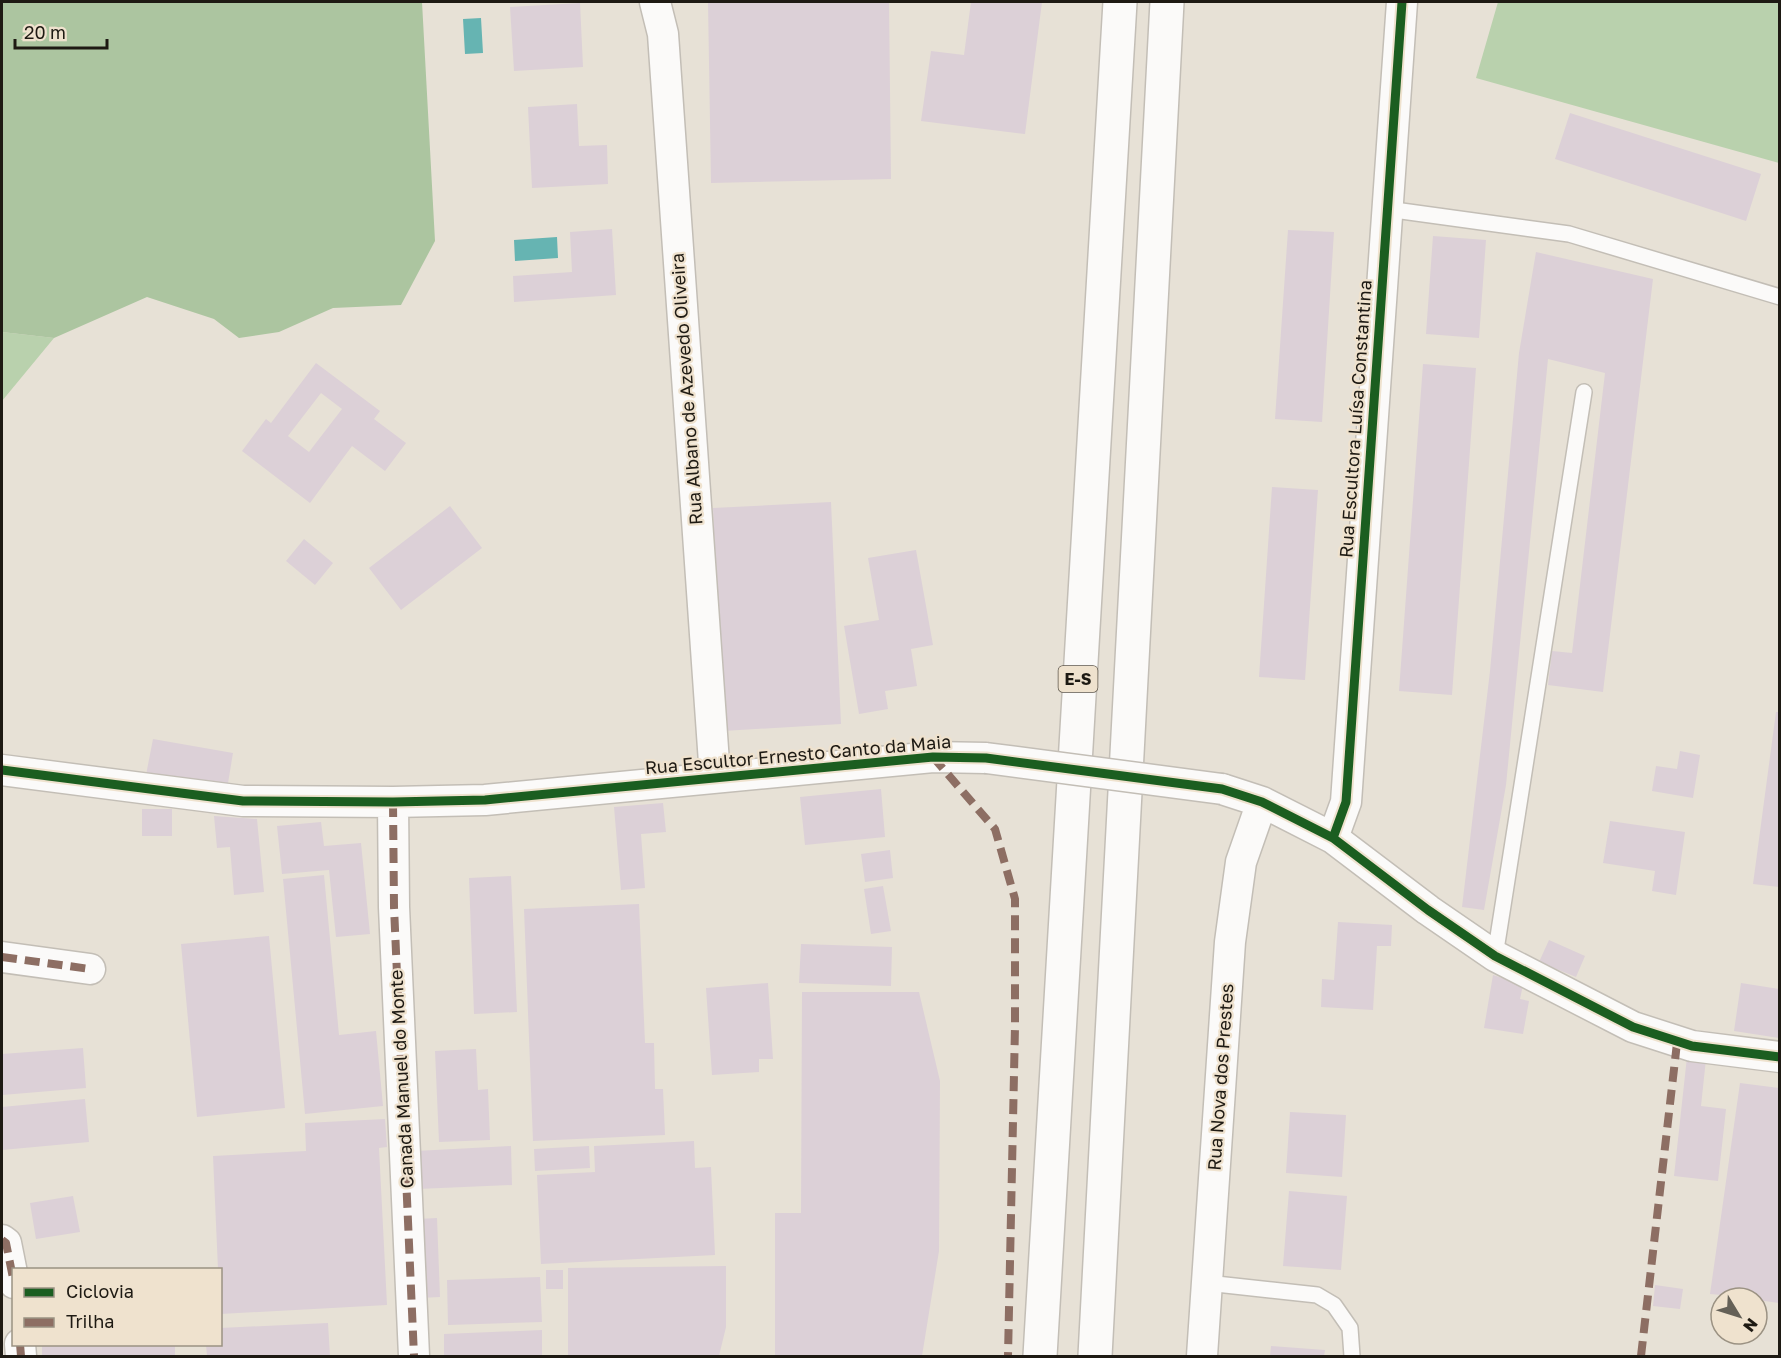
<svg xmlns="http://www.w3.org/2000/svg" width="1781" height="1358" font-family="'Golos Text',sans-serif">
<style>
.green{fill:#b9d1ad}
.forest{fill:#acc5a0}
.water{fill:#66b4b2}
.building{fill:#dcd0d7;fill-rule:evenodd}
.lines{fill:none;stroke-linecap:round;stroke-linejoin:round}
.lane-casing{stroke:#c3beb6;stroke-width:18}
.street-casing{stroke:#c3beb6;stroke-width:33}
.highway-casing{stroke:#c3beb6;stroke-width:36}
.lane{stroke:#fbfaf9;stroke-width:15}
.street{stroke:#fbfaf9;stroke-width:30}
.highway{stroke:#fbfaf9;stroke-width:33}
.street-bridge-casing{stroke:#c3beb6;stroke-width:33;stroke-linecap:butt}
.street-bridge{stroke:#fbfaf9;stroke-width:30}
.quiet{stroke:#8d6e63;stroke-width:8;stroke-dasharray:15 8;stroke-linecap:butt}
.cycleway-casing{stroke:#efe2ce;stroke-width:13}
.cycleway{stroke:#1b5e20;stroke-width:9}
.labels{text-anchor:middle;stroke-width:4.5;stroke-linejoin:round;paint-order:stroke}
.shield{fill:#efe2ce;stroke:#5d564b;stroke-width:1.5}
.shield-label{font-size:16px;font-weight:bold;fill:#1e1a13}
.street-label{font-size:18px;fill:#1e1a13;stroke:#efe2ce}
</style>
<rect width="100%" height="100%" fill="#e7e1d6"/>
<!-- green -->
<path class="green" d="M 1498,2 L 1779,2 L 1779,163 L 1476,78 Z
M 2,332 L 54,338 L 2,401 Z"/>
<!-- forest -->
<path class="forest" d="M 2,2 L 422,2 L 435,241 L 401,305 L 333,308 L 279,332 L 239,338 L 214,319 L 147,297 L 54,338 L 2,332 Z"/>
<!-- water -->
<path class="water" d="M 481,18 L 483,53 L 465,54 L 463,19 Z
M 557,237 L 558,258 L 515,261 L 514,240 Z"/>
<!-- building -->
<path class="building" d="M 708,2 L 889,2 L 891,179 L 711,183 Z
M 971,2 L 1042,2 L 1025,134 L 921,121 L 931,51 L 964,55 Z
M 580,3 L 583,67 L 514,71 L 510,7 Z
M 577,104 L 579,146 L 607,145 L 608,184 L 532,188 L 528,107 Z
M 1570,113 L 1761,174 L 1746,221 L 1555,159 Z
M 612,229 L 616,295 L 514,302 L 513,276 L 572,272 L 570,232 Z
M 1288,230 L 1334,232 L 1322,422 L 1275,419 Z
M 1433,236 L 1486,240 L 1479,338 L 1426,334 Z
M 1536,252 L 1653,279 L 1603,692 L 1548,685 L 1552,651 L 1572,653 L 1605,373 L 1548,359 L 1506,785 L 1484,910 L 1462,907 L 1490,671 L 1519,353 Z
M 316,363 L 380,411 L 374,419 L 406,443 L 385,471 L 352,446 L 310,503 L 242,451 L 266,419 L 271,423 ZM 321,393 L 342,409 L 309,452 L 288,436 Z
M 1423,364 L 1476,368 L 1452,695 L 1399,691 Z
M 1272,487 L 1318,490 L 1305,680 L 1259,677 Z
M 831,502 L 841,724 L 723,731 L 713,508 Z
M 450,506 L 482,548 L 401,610 L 369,568 Z
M 304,539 L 333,563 L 315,585 L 286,561 Z
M 916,550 L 933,645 L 911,649 L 917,686 L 885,691 L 888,709 L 859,714 L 844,626 L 879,620 L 868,558 Z
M 1776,712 L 1779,712 L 1779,887 L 1753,884 Z
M 153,739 L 233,753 L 227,789 L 146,775 Z
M 1680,751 L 1700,755 L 1693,798 L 1652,791 L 1656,766 L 1677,769 Z
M 881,789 L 885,837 L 805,845 L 800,797 Z
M 663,803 L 666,832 L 641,834 L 645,888 L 621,890 L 614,807 Z
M 142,809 L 172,809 L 172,836 L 142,836 Z
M 214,816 L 257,819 L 264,892 L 234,895 L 230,847 L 217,848 Z
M 1610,821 L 1685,832 L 1676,895 L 1652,891 L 1655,871 L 1603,863 Z
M 321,822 L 324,846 L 361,843 L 370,934 L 336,937 L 329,870 L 282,874 L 277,826 Z
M 890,850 L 893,878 L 865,882 L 861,854 Z
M 324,875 L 339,1035 L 376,1031 L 383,1106 L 305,1114 L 283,879 Z
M 511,876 L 517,1012 L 474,1014 L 469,878 Z
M 883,886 L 891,931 L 871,934 L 864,889 Z
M 639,904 L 645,1043 L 654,1043 L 655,1089 L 663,1089 L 665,1135 L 533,1141 L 524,909 Z
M 1338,922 L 1392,925 L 1391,946 L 1377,946 L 1373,1010 L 1321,1007 L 1322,979 L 1334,980 Z
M 269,936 L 285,1108 L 197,1117 L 181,944 Z
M 1549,940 L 1585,956 L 1576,977 L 1539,962 Z
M 801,944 L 892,947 L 891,986 L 799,983 Z
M 1493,975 L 1523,985 L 1520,999 L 1529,1001 L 1523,1034 L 1484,1028 Z
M 768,983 L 773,1059 L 759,1059 L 759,1072 L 712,1075 L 706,988 Z
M 1741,983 L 1779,989 L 1779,1038 L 1734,1031 Z
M 802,992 L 919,992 L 940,1081 L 939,1251 L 922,1356 L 775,1356 L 775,1213 L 801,1213 Z
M 83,1048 L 86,1088 L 2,1095 L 2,1054 Z
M 476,1049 L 478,1090 L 488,1089 L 490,1140 L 439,1142 L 435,1051 Z
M 1687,1057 L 1706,1059 L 1701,1106 L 1726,1109 L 1718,1181 L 1674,1176 Z
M 1740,1083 L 1779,1088 L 1779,1303 L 1757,1300 L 1757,1298 L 1710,1294 Z
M 85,1099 L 89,1142 L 2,1150 L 2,1107 Z
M 1290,1112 L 1346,1115 L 1342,1177 L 1286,1173 Z
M 385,1119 L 387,1147 L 379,1148 L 387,1305 L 220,1314 L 213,1156 L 306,1151 L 305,1123 Z
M 694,1141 L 695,1168 L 711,1167 L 715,1255 L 541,1264 L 537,1175 L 595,1172 L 594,1146 Z
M 511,1146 L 512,1185 L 418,1189 L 416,1151 Z
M 589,1146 L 590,1168 L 535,1171 L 534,1149 Z
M 1289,1191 L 1347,1196 L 1341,1270 L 1283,1266 Z
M 73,1196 L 80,1232 L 36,1239 L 30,1203 Z
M 437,1218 L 440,1297 L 420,1298 L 418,1219 Z
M 726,1266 L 726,1327 L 719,1356 L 568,1356 L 568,1268 Z
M 546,1270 L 563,1270 L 563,1289 L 546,1289 Z
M 540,1277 L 542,1322 L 448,1325 L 447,1280 Z
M 1655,1285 L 1683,1289 L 1680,1309 L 1653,1306 Z
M 328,1323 L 330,1356 L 207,1356 L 206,1344 L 220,1344 L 220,1328 Z
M 542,1330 L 542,1356 L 444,1356 L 444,1334 Z
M 42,1344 L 175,1344 L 175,1356 L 42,1356 Z
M 1271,1346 L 1325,1350 L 1324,1356 L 1270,1356 Z"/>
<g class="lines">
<defs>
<path id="lane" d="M 1387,209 L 1569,234 L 1780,297
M 1495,956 L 1584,392
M 1207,1283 L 1317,1295 L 1334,1305 L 1350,1328 L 1352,1356"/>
<path id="street" d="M 655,2 L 663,34 L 715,777
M 2,770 L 243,801 L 393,802 L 485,800 L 933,757 L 986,758
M 1222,789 L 1262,802 L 1333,838 L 1428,910 L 1495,956 L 1633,1027 L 1692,1046 L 1780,1057
M 393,802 L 394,907 L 414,1356
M 1333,838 L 1346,802 L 1402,2
M 2,957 L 90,969
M 2,1240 L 6,1243 L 14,1283
M 20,1344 L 21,1356
M 1202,1356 L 1230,942 L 1241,862 L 1262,802"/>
<path id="highway" d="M 1040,1356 L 1120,2
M 1095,1356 L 1167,2"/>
</defs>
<!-- lane casing -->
<use href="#lane" class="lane-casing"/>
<!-- street casing -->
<use href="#street" class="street-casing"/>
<!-- highway casing -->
<use href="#highway" class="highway-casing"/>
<!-- lane -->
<use href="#lane" class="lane"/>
<!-- street -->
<use href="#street" class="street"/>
<!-- highway -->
<use href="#highway" class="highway"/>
<defs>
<path id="street-bridge" d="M 986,758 L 1222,789"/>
</defs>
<!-- street-bridge casing -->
<use href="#street-bridge" class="street-bridge-casing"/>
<!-- street-bridge -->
<use href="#street-bridge" class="street-bridge"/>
<!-- quiet -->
<path class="quiet" d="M 933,757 L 995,829 L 1015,899 L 1015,1027 L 1008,1356
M 393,802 L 394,907 L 414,1356
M 2,957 L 90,969
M 2,1240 L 6,1243 L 14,1283
M 20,1344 L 21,1356
M 1641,1356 L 1677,1043"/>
<defs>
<path id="cycleway" d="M 2,770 L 243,801 L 393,802 L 485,800 L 933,757 L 986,758 L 1222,789 L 1262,802 L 1333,838 L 1428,910 L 1495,956 L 1633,1027 L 1692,1046 L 1780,1057
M 1333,838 L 1346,802 L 1402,2"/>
</defs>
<!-- cycleway casing -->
<use href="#cycleway" class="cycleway-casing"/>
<!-- cycleway -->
<use href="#cycleway" class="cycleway"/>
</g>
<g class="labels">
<!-- shield labels -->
<rect class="shield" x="1058.5" y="666" width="39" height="26" rx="4.5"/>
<g class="shield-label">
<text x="1078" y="685">E-S</text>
</g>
<!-- street labels -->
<g class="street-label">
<text transform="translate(687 389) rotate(-94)" y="6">Rua Albano de Azevedo Oliveira</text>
<text transform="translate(1356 419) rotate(-86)" y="6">Rua Escultora Luísa Constantina</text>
<text transform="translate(798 755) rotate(-5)" y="6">Rua Escultor Ernesto Canto da Maia</text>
<text transform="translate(1221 1077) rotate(-86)" y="6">Rua Nova dos Prestes</text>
<text transform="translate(402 1079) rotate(-93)" y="6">Canada Manuel do Monte</text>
</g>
</g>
<!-- border -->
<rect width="1781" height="1358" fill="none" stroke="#1e1a13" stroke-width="6"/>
<!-- legend -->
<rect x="12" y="1268" width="210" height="78" fill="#efe2ce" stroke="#9b9283" stroke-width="1.5"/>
<rect x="24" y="1288" width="30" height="9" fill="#1b5e20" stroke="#9b9283" stroke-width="1.5"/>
<text x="66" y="1298" font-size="18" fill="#1e1a13">Ciclovia</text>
<rect x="24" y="1318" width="30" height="9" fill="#8d6e63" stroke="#9b9283" stroke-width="1.5"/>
<text x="66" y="1328" font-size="18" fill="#1e1a13">Trilha</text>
<!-- north arrow -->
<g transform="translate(1739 1316) rotate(128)"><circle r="28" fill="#efe2ce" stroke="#9b9283" stroke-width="1.5"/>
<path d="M0-4.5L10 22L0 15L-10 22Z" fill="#646057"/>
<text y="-9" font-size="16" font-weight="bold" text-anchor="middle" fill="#1e1a13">N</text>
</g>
<!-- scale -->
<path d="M15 39v9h92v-9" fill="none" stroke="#1e1a13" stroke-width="3"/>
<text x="24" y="39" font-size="18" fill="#1e1a13" stroke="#efe2ce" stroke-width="4.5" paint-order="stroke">20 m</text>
</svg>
